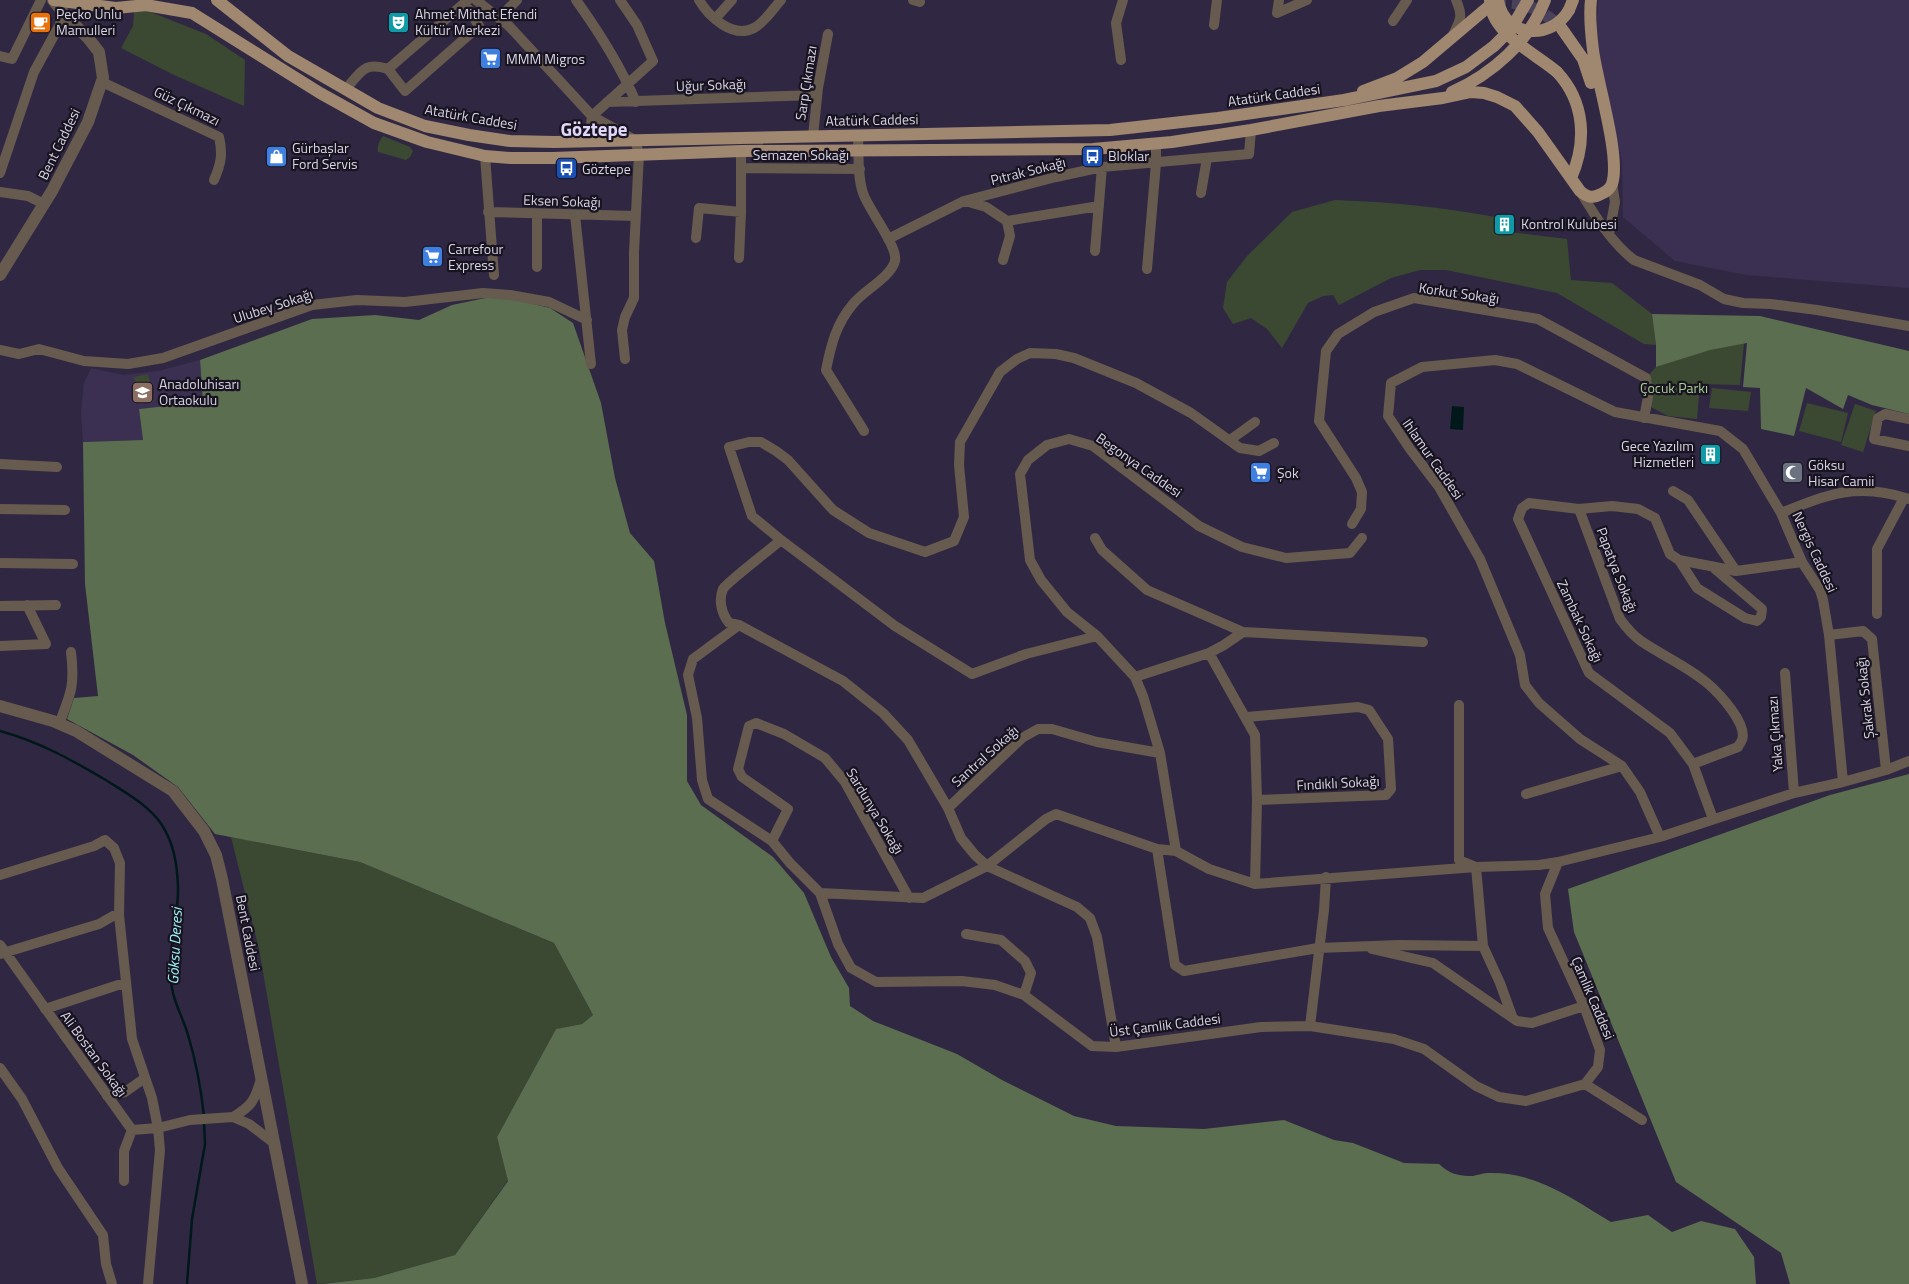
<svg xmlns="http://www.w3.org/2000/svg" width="1909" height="1284" font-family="'Titillium Web',sans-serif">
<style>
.built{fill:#3b3051}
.green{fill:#3b4933}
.forest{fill:#5b6e4f}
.water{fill:#00181a}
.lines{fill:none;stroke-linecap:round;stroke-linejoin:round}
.stream{stroke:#00181a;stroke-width:2.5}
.primary-tunnel{stroke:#49425a;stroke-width:12;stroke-dasharray:12 6;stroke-linecap:butt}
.minor{stroke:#675b4f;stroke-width:10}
.tertiary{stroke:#675b4f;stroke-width:12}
.primary{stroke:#a08770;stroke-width:12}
.primary-bridge{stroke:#a08770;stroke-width:12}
.labels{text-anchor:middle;stroke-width:4.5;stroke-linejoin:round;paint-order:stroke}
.poi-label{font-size:14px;fill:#d9d4e5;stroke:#17131f;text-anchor:start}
.street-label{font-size:14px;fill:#d9d4e5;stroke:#17131f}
.park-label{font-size:14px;fill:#a9cc95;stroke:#17131f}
.water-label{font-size:15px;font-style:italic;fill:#9df3fa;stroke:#17131f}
.district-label{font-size:19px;font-weight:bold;fill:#e1d7fa;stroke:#17131f}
</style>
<rect width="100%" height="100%" fill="#302842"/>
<!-- built -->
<path class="built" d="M 1598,0 L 1909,0 L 1909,288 L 1746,275 L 1675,261 L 1623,217 L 1622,161 L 1609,107 L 1596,38 Z
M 200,360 L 203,402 L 139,409 L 143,440 L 83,442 L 81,412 L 84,383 L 91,368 L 123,375 L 158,371 Z"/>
<!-- green -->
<path class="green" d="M 134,11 L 148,11 L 206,34 L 245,60 L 244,106 L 172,74 L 121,48 L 133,26 Z
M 383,136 L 410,147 L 413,151 L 410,157 L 406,160 L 378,152 C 377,146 379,141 383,136 Z
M 1335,200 C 1389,202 1442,207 1495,217 L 1494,230 L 1567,239 L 1571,280 L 1612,283 L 1652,314 L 1656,345 L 1644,344 L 1557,293 L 1446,270 L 1420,270 L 1391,278 L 1339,305 L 1333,295 L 1323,296 L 1308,303 L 1282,348 L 1267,329 L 1251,318 L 1233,324 L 1223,308 L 1227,282 L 1247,256 L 1292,212 Z
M 1744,343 L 1740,385 L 1700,384 L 1697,419 L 1668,416 L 1651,407 L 1648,376 L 1656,367 L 1707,350 Z
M 148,374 L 154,401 L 140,404 L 134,377 Z
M 1712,388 L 1751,392 L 1748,411 L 1709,408 Z
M 1807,403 L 1848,413 L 1841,442 L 1799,431 Z
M 1855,404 L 1876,411 L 1863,452 L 1841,445 Z
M 231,837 L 360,862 L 554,943 L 593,1015 L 582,1024 L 556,1029 L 497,1137 L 508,1180 L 455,1255 L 374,1278 L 317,1284 L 259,949 Z"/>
<!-- forest -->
<path class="forest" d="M 490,297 L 517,300 L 550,308 L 573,323 L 601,403 L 615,478 L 630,533 L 654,561 L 665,623 L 687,715 L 687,781 L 701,805 L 773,857 L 804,893 L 831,957 L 849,988 L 850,1006 L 873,1021 L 957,1054 L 1002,1080 L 1074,1116 L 1116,1126 L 1204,1129 L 1284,1120 L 1334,1140 L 1353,1143 L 1404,1163 L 1439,1164 C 1450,1174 1457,1176 1473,1176 C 1478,1175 1483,1173 1488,1173 C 1535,1171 1573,1199 1611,1222 L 1648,1215 L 1672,1232 L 1701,1221 L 1735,1229 L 1754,1257 L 1756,1284 L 322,1284 L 374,1278 L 455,1255 L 508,1181 L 497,1137 L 556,1029 L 582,1024 L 593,1015 L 554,943 L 360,862 L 215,834 L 178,787 L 133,755 L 67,719 L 74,698 L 98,696 L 85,584 L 83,442 L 143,440 L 139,409 L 203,402 L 200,360 L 312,319 L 375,315 L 419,320 L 452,305 Z
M 1652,314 L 1760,316 L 1909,351 L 1909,414 L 1872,405 L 1848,395 L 1843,409 L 1806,388 L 1794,436 L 1761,429 L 1760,388 L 1743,387 L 1747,343 L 1710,350 L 1656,367 L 1656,345 Z
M 1909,774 L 1909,1284 L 1790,1284 L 1781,1253 L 1676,1182 L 1574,932 L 1568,889 L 1830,795 Z"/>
<!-- water -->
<path class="water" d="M 1452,406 L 1464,407 L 1463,430 L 1450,429 Z"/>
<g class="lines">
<!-- stream -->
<path class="stream" d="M 0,731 C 40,742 74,761 109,782 C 128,794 149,806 162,825 C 174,844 177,864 178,886 C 179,921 166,954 172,988 C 174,1003 184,1020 188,1035 C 196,1061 201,1089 204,1116
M 187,1284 L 192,1219 L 205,1144 L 204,1122"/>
<!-- primary-tunnel -->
<path class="primary-tunnel" d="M 1494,2 C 1522,0 1544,10 1562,29"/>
<!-- minor -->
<path class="minor" d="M 476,0 L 509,26 L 592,116 L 635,140 L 639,154 L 634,252 L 634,298 L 625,317 L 622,330 L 625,359
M 576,0 C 599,32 620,65 636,102
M 699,0 C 709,17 733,39 754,28 C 765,22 773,9 781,0
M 913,0 L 920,2
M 1279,0 L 1277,13 L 1307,0
M 465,4 L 479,26 L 405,91 L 388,69 L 468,0
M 499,18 L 517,0
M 715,19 L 732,0
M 1393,21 L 1407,0
M 1214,25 L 1217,0
M 1453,35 C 1461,19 1463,16 1456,0
M 0,56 L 12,59 L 41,0
M 1121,60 L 1116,23 L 1123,0
M 102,82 L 219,137 C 223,154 221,164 214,180
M 346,89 C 361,72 364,61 388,69
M 607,102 L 817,95
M 592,116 L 653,61 L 637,25 L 620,0
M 813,136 L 818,88 L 828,34
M 858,136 C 859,154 857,175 863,193 C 868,209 898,246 895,261 C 891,277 863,291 853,304 C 836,324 831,345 826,370 L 864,431
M 589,141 L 592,116
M 485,156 L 494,275
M 741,168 L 860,169
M 0,173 L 34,72 L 65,15
M 1580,191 C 1595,216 1611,242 1634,260 L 1700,285 L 1724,299 L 1743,303 L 1771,304 L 1817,310 L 1909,326
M 0,192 L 28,196 L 44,204
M 1201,193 L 1207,158
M 965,201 L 986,207 L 1007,221 L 1010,236 L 1003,260
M 488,212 L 635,216
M 537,214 L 537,267
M 575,215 L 591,364
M 1007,221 L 1099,206
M 1609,234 L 1615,202 L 1612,183
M 696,238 L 699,208 L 741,212 L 741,151
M 888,239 L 964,201 L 1056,177 L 1102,167 L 1249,154 L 1251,130
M 1095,251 L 1102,167
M 739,258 L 741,212
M 1147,269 L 1156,163 L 1156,144
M 0,350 L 19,354 L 39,349 L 84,361 L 128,364 L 163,358 L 312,305 L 357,300 L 405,302 L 483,293 L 510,295 L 549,302 L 587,320
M 1909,419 L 1885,414 L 1878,418 L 1874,439 L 1909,446
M 1230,440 L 1255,422
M 0,464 L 57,467
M 1673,491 L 1688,500 L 1736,571
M 0,509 L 65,510
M 1579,509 L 1620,619 C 1626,627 1632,635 1641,641 C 1663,656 1687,666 1707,683 C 1719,693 1748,724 1742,740 C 1742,741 1738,746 1738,747 L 1693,764
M 1781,513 C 1828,494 1858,482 1909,499
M 1352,524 L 1361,509 L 1362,492 L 1356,478 L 1319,421 L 1326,351 L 1338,334 L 1374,312 L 1414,298 L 1538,319 L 1646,378 L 1648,397 L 1644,418
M 1095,538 L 1102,550 L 1147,590 L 1243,632
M 781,540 C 772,548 727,582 723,589 C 718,601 722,614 729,623 L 739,625 L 843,681 L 883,713 L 908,740 L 948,808 L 961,838 L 975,855 L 987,866 L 1077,907 L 1090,918 L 1097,937 L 1116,1047
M 1679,560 L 1697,588 L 1745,618 L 1757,621 L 1761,617 L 1762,609 L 1715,569
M 0,563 L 73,564
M 0,606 L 56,605
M 1877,614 L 1877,549 L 1904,498
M 739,625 L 693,659 L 688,675 L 697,718 L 702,780 L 708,799 L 772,841 L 790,863 L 820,893 L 838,944 L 851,968 L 876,982 L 962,981 L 995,985 L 1024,995 L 1092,1046 L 1116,1047 L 1261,1027 L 1310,1026 L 1394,1039 L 1424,1049 L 1476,1086 L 1499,1097 L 1526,1101 L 1585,1084 L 1598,1067 L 1600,1050 L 1584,1006 L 1548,928 L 1545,894 L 1558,862
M 1829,635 L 1863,631 L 1872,639 L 1886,770
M 1097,636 L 1026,654 L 972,674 L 895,626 L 781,540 L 752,516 L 729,447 L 749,442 L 761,442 L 776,451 L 788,460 L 833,510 L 869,533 L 925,552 L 954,541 L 964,517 L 959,465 L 960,442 L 1000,372 L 1017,359 L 1030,353 L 1056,354 L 1074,358 L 1136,383 L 1191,413 L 1240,448 L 1259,451 L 1274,443
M 0,646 L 46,644 L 27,605
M 1209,653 L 1255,735 L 1257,800 L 1255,884
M 1785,673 L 1794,793
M 1135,677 L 1209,653 L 1224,645 L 1243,632 L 1423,642
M 1459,705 L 1459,860 L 1476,867 L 1483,946 L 1500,983 L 1512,1016
M 1247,717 L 1358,707 L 1369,710 L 1388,739 L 1391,789 L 1386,795 L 1257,800
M 59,724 C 71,693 75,686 71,652
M 1526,794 L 1622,766
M 948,808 L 1022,738 L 1038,729 L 1052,729 L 1097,742 L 1160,753
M 1713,819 L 1693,764 L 1670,733 L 1589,673 L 1518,519 L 1522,508 L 1529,503 L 1579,509 L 1612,506 L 1638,509 L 1655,518 L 1670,554 L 1679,560 L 1736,571 L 1802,562
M 1660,837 L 1640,792 L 1622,766 L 1580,739 L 1539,703 L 1525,685 L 1520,655 L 1480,559 L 1439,487 L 1410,449 L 1388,416 L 1391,383 L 1422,367 L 1495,360 L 1517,364 L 1615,412 L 1720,431 L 1743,449 L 1781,513 L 1802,562 L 1820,590 L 1823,600 L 1829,635 L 1843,782
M 772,841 L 788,809 L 742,777 L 738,769 L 749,726 L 756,723 L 784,734 L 825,758 L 845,782 L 909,898
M 1157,849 L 1175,965 L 1184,971 L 1318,948 L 1399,945 L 1483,946
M 1176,851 L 1160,753 L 1143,696 L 1135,677 L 1097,636 L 1067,612 L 1041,580 L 1030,560 L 1020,474 L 1028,460 L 1047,445 L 1069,439 L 1093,446 L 1199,526 L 1242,547 L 1286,558 L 1350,553 L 1362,538
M 0,875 L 94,846 L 105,840 L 114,848 L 120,863 L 119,915 L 132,1039 L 152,1098 L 158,1128 L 160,1150 L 148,1284
M 820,893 L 923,898 L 987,866 L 1046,819 L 1056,814 L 1157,849 L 1176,851 L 1209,869 L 1255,884 L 1476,867 L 1539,865 L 1558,862 L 1660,837 L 1794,793 L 1843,782 L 1886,770 L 1909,761
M 966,934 L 1001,940 L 1025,961 L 1031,973 L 1024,995
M 0,945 L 132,1130 L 158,1128 L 190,1120 L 233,1117
M 1372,949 L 1433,963 L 1517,1021 L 1532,1023 L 1584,1006
M 0,954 L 99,924 L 113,916 L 119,915
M 45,1009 L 118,985 L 125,985
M 1310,1026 L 1324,910 L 1326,877
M 0,1068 L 22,1099 L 58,1168 L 103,1235 L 106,1264 L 112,1284
M 261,1079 C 255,1100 252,1106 233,1117 L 249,1124 L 274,1143
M 1585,1084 L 1642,1120
M 107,1096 L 125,1092 L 145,1078
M 124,1181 L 124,1151 L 132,1130"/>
<!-- tertiary -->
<path class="tertiary" d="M 0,275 L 52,191 L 88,122 L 103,78 L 99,52 L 88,38 L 65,15 L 53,0
M 0,706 L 53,721 L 76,731 L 173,791 L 204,831 L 216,855 L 222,879 L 302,1284"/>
<!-- primary -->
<path class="primary" d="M 54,0 L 116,8 L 146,5 L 192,13 L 320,93 L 374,123 L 427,142 L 485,156 L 511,158 L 553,158 L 741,151 L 1093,149 L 1172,142 L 1251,130 L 1379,106 L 1443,98 L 1471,92 L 1484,93 L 1497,97 L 1515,106 L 1538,132 L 1580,191 C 1587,197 1592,199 1601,194 C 1606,192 1610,189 1612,184 C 1621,157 1597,82 1593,50 C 1591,34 1589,16 1591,0
M 217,0 L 288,56 L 378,108 L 425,126 L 469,135 L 510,141 L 555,142 L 1110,130 L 1218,118 L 1344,100 L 1436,81 L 1466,67 L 1494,46 L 1511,29 L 1528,0
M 1569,10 L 1573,0
M 1562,29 L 1583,59 L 1591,83
M 1557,72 C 1585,102 1587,142 1571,178
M 1363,91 L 1397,78 L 1423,62 L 1494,2
M 1452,92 C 1492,74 1529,42 1545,0"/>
<!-- primary-bridge -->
<path class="primary-bridge" d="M 1490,0 C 1490,33 1535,53 1557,72
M 1498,0 C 1504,38 1551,41 1569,10"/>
</g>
<!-- icons -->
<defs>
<symbol id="cafe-square" viewBox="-11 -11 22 22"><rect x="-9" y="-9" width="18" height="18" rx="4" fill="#e8710a" stroke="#17131f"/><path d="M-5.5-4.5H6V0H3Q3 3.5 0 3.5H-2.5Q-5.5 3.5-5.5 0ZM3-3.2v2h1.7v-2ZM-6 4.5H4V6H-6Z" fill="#fff"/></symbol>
<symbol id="theatre-square" viewBox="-11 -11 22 22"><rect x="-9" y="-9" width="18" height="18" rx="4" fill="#0f9aa8" stroke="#17131f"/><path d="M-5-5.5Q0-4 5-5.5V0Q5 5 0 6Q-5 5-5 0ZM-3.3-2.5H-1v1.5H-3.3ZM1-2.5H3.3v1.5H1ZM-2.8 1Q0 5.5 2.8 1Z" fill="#fff"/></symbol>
<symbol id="supermarket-square" viewBox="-11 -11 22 22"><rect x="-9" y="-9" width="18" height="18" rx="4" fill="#3f7fe0" stroke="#17131f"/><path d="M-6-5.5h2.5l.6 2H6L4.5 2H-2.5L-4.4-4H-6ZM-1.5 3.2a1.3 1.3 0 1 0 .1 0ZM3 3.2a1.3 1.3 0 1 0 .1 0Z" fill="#fff"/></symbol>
<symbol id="shop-square" viewBox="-11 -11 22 22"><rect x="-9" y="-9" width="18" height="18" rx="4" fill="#3f7fe0" stroke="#17131f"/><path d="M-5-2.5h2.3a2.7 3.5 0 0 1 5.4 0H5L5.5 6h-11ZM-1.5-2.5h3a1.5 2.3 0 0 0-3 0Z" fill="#fff"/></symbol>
<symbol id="bus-square" viewBox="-11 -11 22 22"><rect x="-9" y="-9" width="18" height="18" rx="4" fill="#1a4fb4" stroke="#17131f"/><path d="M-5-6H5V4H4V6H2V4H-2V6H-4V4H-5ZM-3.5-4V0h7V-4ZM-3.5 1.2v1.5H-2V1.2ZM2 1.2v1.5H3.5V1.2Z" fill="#fff"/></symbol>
<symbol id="building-square" viewBox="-11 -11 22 22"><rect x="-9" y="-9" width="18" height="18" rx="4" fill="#0f9aa8" stroke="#17131f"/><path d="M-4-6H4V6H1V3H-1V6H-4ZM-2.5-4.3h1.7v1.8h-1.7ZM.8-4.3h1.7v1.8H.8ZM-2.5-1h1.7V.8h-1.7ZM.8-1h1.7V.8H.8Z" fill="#fff"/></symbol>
<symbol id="school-square" viewBox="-11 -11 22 22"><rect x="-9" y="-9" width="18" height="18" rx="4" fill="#8d6e63" stroke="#17131f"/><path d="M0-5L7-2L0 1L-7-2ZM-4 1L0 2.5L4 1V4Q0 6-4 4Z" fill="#fff"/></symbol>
<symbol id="mosque-square" viewBox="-11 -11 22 22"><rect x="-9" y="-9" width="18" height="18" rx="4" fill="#6b7280" stroke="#17131f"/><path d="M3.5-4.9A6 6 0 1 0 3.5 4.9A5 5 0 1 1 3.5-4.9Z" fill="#fff"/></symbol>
</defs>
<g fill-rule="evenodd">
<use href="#cafe-square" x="28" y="10" width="25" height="25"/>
<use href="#theatre-square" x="386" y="10" width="25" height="25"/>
<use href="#supermarket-square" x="478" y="46" width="25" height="25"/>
<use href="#shop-square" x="264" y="144" width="25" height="25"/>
<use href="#bus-square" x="1080" y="144" width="25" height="25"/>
<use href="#bus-square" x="554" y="156" width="25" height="25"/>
<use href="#building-square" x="1492" y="212" width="25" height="25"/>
<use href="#supermarket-square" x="420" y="244" width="25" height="25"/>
<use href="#school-square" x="130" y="380" width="25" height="25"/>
<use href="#building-square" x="1698" y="442" width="25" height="25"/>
<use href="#supermarket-square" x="1248" y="460" width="25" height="25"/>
<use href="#mosque-square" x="1780" y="460" width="25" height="25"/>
</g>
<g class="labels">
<!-- poi labels -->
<g class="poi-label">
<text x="56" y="19">Peçko Unlu<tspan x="56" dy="16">Mamulleri</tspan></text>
<text x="415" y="19">Ahmet Mithat Efendi<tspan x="415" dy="16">Kültür Merkezi</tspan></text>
<text x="506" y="64">MMM Migros</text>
<text x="292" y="153">Gürbaşlar<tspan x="292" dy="16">Ford Servis</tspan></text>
<text x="1108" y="161">Bloklar</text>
<text x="582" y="174">Göztepe</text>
<text x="1521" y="229">Kontrol Kulubesi</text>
<text x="448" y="254">Carrefour<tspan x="448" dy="16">Express</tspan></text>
<text x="159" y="389">Anadoluhisarı<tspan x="159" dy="16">Ortaokulu</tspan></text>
<text x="1694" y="451" text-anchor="end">Gece Yazılım<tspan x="1694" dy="16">Hizmetleri</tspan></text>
<text x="1808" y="470">Göksu<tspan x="1808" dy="16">Hisar Camii</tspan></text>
<text x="1277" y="478">Şok</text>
</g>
<!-- street labels -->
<g class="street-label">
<text transform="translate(806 83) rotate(-81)" y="5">Sarp Çıkmazı</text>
<text transform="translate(711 85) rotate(-2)" y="5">Uğur Sokağı</text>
<text transform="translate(1274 95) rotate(-8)" y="5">Atatürk Caddesi</text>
<text transform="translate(187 106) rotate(26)" y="5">Güz Çıkmazı</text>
<text transform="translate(471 117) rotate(10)" y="5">Atatürk Caddesi</text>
<text transform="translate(872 120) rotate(-1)" y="5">Atatürk Caddesi</text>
<text transform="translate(59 144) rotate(-64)" y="5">Bent Caddesi</text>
<text x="801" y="160">Semazen Sokağı</text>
<text transform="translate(1028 171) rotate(-14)" y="5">Pıtrak Sokağı</text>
<text transform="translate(562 201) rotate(2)" y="5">Eksen Sokağı</text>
<text transform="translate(1459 293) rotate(8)" y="5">Korkut Sokağı</text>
<text transform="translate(273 306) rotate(-18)" y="5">Ulubey Sokağı</text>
<text transform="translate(1433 459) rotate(55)" y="5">Ihlamur Caddesi</text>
<text transform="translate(1139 465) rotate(35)" y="5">Begonya Caddesi</text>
<text transform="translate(1815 552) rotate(65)" y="5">Nergis Caddesi</text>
<text transform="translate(1617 570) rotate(69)" y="5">Papatya Sokağı</text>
<text transform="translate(1580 621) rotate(65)" y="5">Zambak Sokağı</text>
<text transform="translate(1865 698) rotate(-96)" y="5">Şakrak Sokağı</text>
<text transform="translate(1775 734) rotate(-94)" y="5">Yaka Çıkmazı</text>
<text transform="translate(985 756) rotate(-42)" y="5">Santral Sokağı</text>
<text transform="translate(1338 783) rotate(-3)" y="5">Fındıklı Sokağı</text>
<text transform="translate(875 811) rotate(59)" y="5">Sardunya Sokağı</text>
<text transform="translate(248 933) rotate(79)" y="5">Bent Caddesi</text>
<text transform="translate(1593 998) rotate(67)" y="5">Çamlik Caddesi</text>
<text transform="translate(1165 1025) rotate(-7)" y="5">Üst Çamlik Caddesi</text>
<text transform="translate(94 1054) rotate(54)" y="5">Ali Bostan Sokağı</text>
</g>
<!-- park labels -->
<g class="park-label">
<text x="1674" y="393">Çocuk Parkı</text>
</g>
<!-- water labels -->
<g class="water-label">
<text transform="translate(175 946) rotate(-87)" y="5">Göksu Deresi</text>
</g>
<!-- district labels -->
<g class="district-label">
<text x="594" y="136">Göztepe</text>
</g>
</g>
</svg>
